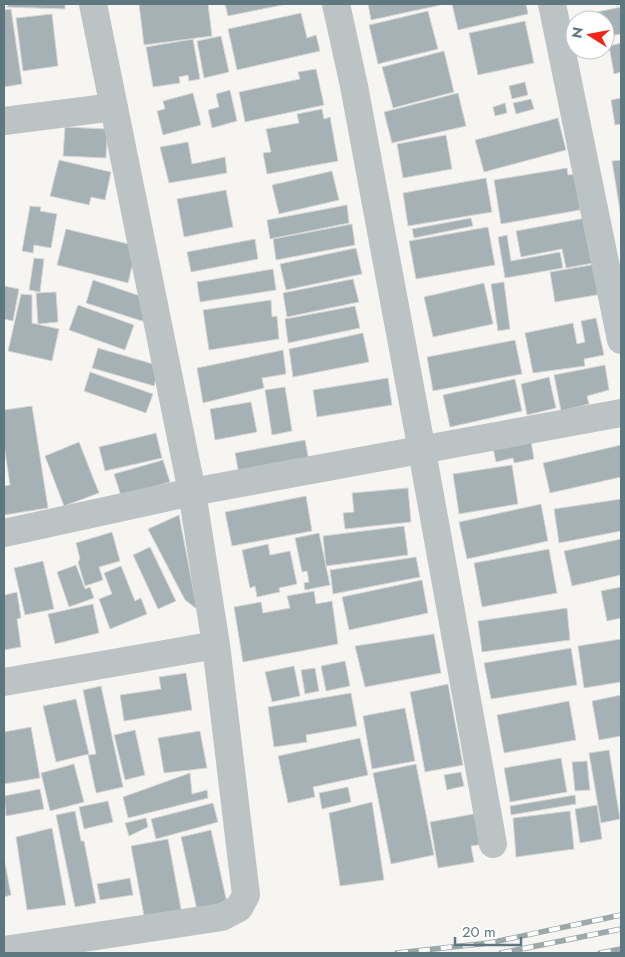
<svg xmlns="http://www.w3.org/2000/svg" width="625" height="957" font-family="Jost,sans-serif">
<style>
.building{fill:#a5b1b5;stroke:#d7d7d5}
.lines{fill:none;stroke-linecap:round;stroke-linejoin:round}
.minor{stroke:#bcc3c5;stroke-width:28}
.rail-casing{stroke:#9da8ab;stroke-width:5.5}
.rail{stroke:#fff;stroke-width:4;stroke-dasharray:11;stroke-linecap:butt}
</style>
<rect width="100%" height="100%" fill="#f6f5f2"/>
<!-- building -->
<path class="building" d="M 8,4 L 65,4 L 65,9 L 7,7 Z
M 139,4 L 208,4 L 212,36 L 144,45 Z
M 225,4 L 287,4 L 228,16 Z
M 368,4 L 441,4 L 441,5 L 371,20 Z
M 452,4 L 526,4 L 528,14 L 458,30 Z
M 621,7 L 621,34 L 605,37 L 605,20 L 599,20 L 597,12 Z
M 11,9 L 22,84 L 4,87 L 4,10 Z
M 428,11 L 438,49 L 378,64 L 369,25 Z
M 301,13 L 307,38 L 316,35 L 320,51 L 237,70 L 228,29 Z
M 52,14 L 58,66 L 23,71 L 16,18 Z
M 525,21 L 534,63 L 478,75 L 469,33 Z
M 221,36 L 229,72 L 204,78 L 197,41 Z
M 193,39 L 200,79 L 189,81 L 188,75 L 179,77 L 180,83 L 153,87 L 146,47 Z
M 621,43 L 621,72 L 614,74 L 609,46 Z
M 444,51 L 454,92 L 393,108 L 382,67 Z
M 316,69 L 324,105 L 245,122 L 239,92 L 300,79 L 298,72 Z
M 525,82 L 528,95 L 512,99 L 509,86 Z
M 230,90 L 237,121 L 212,128 L 208,110 L 219,107 L 216,94 Z
M 193,93 L 201,125 L 163,135 L 157,111 L 165,109 L 163,101 Z
M 458,93 L 466,126 L 392,143 L 384,112 Z
M 621,98 L 621,124 L 615,125 L 611,100 Z
M 531,99 L 534,109 L 516,114 L 513,103 Z
M 505,103 L 507,113 L 495,116 L 493,107 Z
M 322,109 L 324,119 L 330,117 L 338,161 L 267,174 L 263,153 L 271,152 L 266,129 L 299,123 L 297,114 Z
M 558,118 L 566,150 L 484,172 L 475,140 Z
M 65,127 L 107,129 L 106,158 L 63,156 Z
M 446,135 L 452,169 L 403,178 L 397,144 Z
M 188,142 L 192,164 L 225,157 L 227,173 L 169,183 L 160,147 Z
M 59,160 L 111,172 L 105,200 L 91,197 L 89,205 L 50,196 Z
M 621,160 L 621,217 L 612,161 Z
M 567,168 L 568,175 L 582,173 L 579,200 L 580,210 L 501,224 L 494,180 Z
M 332,171 L 339,200 L 279,214 L 272,185 Z
M 486,178 L 492,212 L 408,226 L 403,193 Z
M 226,190 L 233,227 L 184,237 L 177,199 Z
M 347,205 L 349,223 L 270,239 L 267,220 Z
M 30,206 L 41,207 L 40,211 L 57,214 L 51,248 L 34,245 L 33,253 L 22,251 Z
M 591,217 L 599,262 L 566,268 L 562,249 L 521,257 L 516,231 Z
M 471,218 L 473,226 L 414,238 L 412,229 Z
M 352,224 L 355,245 L 276,260 L 273,239 Z
M 488,227 L 495,265 L 416,279 L 409,241 Z
M 66,229 L 137,246 L 128,283 L 57,265 Z
M 507,235 L 511,261 L 560,252 L 563,268 L 505,278 L 498,237 Z
M 255,239 L 258,259 L 191,272 L 187,252 Z
M 356,248 L 362,274 L 286,290 L 280,264 Z
M 34,258 L 44,259 L 40,292 L 29,290 Z
M 597,264 L 602,294 L 555,302 L 550,272 Z
M 273,269 L 276,290 L 200,302 L 197,282 Z
M 353,279 L 359,302 L 287,317 L 283,293 Z
M 93,280 L 152,300 L 145,322 L 86,303 Z
M 504,282 L 510,329 L 498,331 L 491,284 Z
M 484,283 L 493,324 L 433,337 L 424,297 Z
M 4,286 L 19,289 L 13,321 L 4,319 Z
M 56,292 L 58,322 L 38,324 L 36,293 Z
M 21,294 L 32,295 L 32,323 L 59,329 L 52,361 L 8,351 Z
M 271,300 L 272,317 L 277,316 L 279,339 L 209,350 L 203,310 Z
M 78,305 L 134,325 L 125,350 L 69,330 Z
M 355,306 L 360,328 L 288,343 L 285,319 Z
M 596,318 L 604,355 L 584,359 L 585,366 L 533,373 L 525,333 L 573,323 L 577,344 L 585,342 L 581,321 Z
M 363,333 L 369,362 L 293,377 L 289,349 Z
M 515,340 L 522,374 L 433,391 L 427,357 Z
M 98,348 L 160,366 L 154,386 L 92,368 Z
M 283,350 L 286,374 L 262,378 L 264,388 L 203,403 L 197,368 Z
M 605,365 L 609,390 L 587,396 L 589,404 L 561,411 L 554,375 Z
M 90,372 L 153,394 L 146,413 L 84,391 Z
M 549,377 L 556,408 L 527,415 L 521,384 Z
M 388,378 L 392,405 L 317,417 L 313,390 Z
M 515,379 L 522,411 L 450,427 L 443,395 Z
M 285,387 L 292,431 L 272,435 L 265,390 Z
M 251,402 L 257,432 L 215,440 L 210,409 Z
M 32,406 L 48,508 L 4,515 L 4,486 L 10,485 L 4,445 L 4,410 Z
M 156,433 L 162,458 L 105,471 L 99,447 Z
M 305,440 L 309,461 L 239,474 L 235,453 Z
M 531,441 L 534,459 L 514,463 L 513,458 L 496,462 L 493,448 Z
M 79,442 L 99,493 L 64,506 L 45,456 Z
M 621,445 L 621,477 L 550,493 L 543,463 Z
M 163,460 L 170,482 L 121,496 L 114,474 Z
M 512,465 L 518,504 L 459,514 L 453,474 Z
M 408,488 L 411,522 L 345,529 L 343,513 L 354,512 L 352,493 Z
M 306,496 L 312,531 L 232,546 L 225,512 Z
M 621,499 L 621,531 L 559,543 L 554,509 Z
M 541,504 L 548,541 L 467,559 L 459,522 Z
M 179,515 L 197,609 L 185,600 L 148,529 Z
M 404,526 L 408,555 L 326,566 L 323,536 Z
M 112,532 L 120,561 L 99,567 L 103,580 L 85,586 L 78,562 L 80,559 L 76,543 Z
M 319,533 L 330,585 L 305,590 L 304,583 L 309,582 L 307,571 L 302,572 L 295,538 Z
M 621,539 L 621,575 L 572,586 L 564,551 Z
M 268,544 L 270,555 L 290,551 L 297,584 L 279,588 L 280,592 L 257,597 L 255,586 L 250,588 L 242,550 Z
M 150,547 L 176,601 L 158,609 L 133,555 Z
M 549,549 L 557,593 L 482,607 L 474,563 Z
M 416,557 L 420,577 L 333,594 L 330,570 Z
M 43,561 L 54,609 L 25,615 L 14,568 Z
M 76,565 L 85,589 L 90,587 L 94,598 L 69,607 L 57,572 Z
M 121,566 L 135,601 L 141,598 L 147,614 L 110,629 L 99,599 L 112,594 L 104,573 Z
M 422,580 L 428,613 L 349,630 L 342,597 Z
M 621,587 L 621,618 L 607,621 L 601,591 Z
M 314,591 L 316,604 L 332,601 L 338,644 L 243,662 L 234,607 L 261,602 L 263,613 L 290,608 L 287,596 Z
M 17,592 L 21,618 L 17,619 L 21,647 L 4,650 L 4,595 Z
M 93,604 L 99,633 L 55,644 L 48,614 Z
M 567,608 L 570,640 L 482,652 L 478,621 Z
M 434,634 L 441,673 L 365,687 L 355,646 Z
M 621,639 L 621,682 L 584,688 L 578,646 Z
M 571,648 L 577,685 L 491,699 L 484,663 Z
M 345,661 L 350,686 L 326,691 L 321,666 Z
M 294,666 L 300,696 L 272,702 L 265,672 Z
M 315,668 L 319,691 L 305,694 L 301,670 Z
M 186,673 L 192,710 L 124,721 L 120,695 L 161,689 L 159,677 Z
M 448,684 L 463,765 L 425,772 L 410,692 Z
M 101,686 L 123,787 L 96,793 L 88,755 L 96,754 L 83,690 Z
M 351,693 L 357,726 L 306,735 L 307,742 L 274,747 L 268,707 Z
M 621,695 L 621,736 L 599,740 L 592,701 Z
M 76,699 L 89,754 L 56,762 L 43,706 Z
M 569,701 L 576,740 L 504,753 L 497,715 Z
M 405,708 L 415,761 L 372,769 L 363,716 Z
M 31,727 L 40,778 L 4,784 L 4,732 Z
M 135,730 L 145,775 L 125,780 L 114,735 Z
M 200,731 L 207,768 L 164,773 L 158,738 Z
M 360,738 L 368,775 L 313,787 L 315,797 L 288,803 L 278,756 Z
M 609,750 L 620,819 L 601,823 L 589,753 Z
M 561,758 L 567,792 L 510,802 L 504,768 Z
M 587,761 L 590,790 L 575,791 L 572,762 Z
M 74,764 L 84,802 L 50,811 L 41,773 Z
M 416,764 L 434,855 L 391,864 L 373,773 Z
M 461,772 L 464,786 L 447,790 L 444,775 Z
M 190,773 L 192,794 L 207,790 L 208,798 L 128,818 L 123,797 Z
M 348,787 L 351,802 L 322,809 L 319,793 Z
M 40,789 L 44,809 L 6,816 L 4,796 Z
M 575,795 L 576,804 L 511,815 L 510,806 Z
M 108,801 L 113,822 L 84,829 L 79,807 Z
M 372,802 L 384,880 L 340,886 L 329,813 Z
M 213,803 L 218,822 L 156,839 L 151,819 Z
M 597,805 L 602,839 L 580,843 L 575,809 Z
M 75,811 L 81,841 L 84,841 L 96,903 L 75,907 L 56,815 Z
M 570,811 L 574,849 L 516,857 L 513,818 Z
M 479,813 L 484,844 L 471,846 L 474,862 L 438,868 L 430,822 Z
M 146,818 L 148,827 L 129,836 L 125,823 Z
M 52,828 L 66,905 L 27,910 L 16,837 Z
M 211,830 L 227,903 L 197,910 L 181,837 Z
M 168,839 L 182,914 L 145,921 L 131,846 Z
M 4,858 L 11,895 L 4,897 Z
M 130,878 L 133,895 L 100,900 L 97,884 Z"/>
<g class="lines">
<!-- minor -->
<path class="minor" d="M 336,4 L 354,86 L 422,451 L 493,844
M 552,4 L 621,340
M 4,121 L 114,107
M 4,533 L 192,492 L 621,413
M 4,682 L 216,645
M 4,950 L 222,917 L 239,908 L 246,895 L 216,645 L 192,492 L 93,4"/>
<defs>
<path id="rail" d="M 397,953 L 489,943 L 621,915
M 501,953 L 621,929
M 600,953 L 621,949"/>
</defs>
<!-- rail casing -->
<use href="#rail" class="rail-casing"/>
<!-- rail -->
<use href="#rail" class="rail"/>
</g>
<!-- border -->
<rect width="625" height="957" fill="none" stroke="#5f777f" stroke-width="10"/>
<!-- north arrow -->
<g transform="translate(590 35) rotate(281)"><circle r="24" fill="#ffffff" stroke="#bfc9cc"/>
<path d="M0-4L9 19L0 12L-9 19Z" fill="#f02518"/>
<text y="-8" font-size="14" font-weight="bold" text-anchor="middle" fill="#5f777f">N</text>
</g>
<!-- scale -->
<path d="M455 937v8h66v-8" fill="none" stroke="#5f777f" stroke-width="2.5"/>
<text x="462" y="937" font-size="15" fill="#5f777f" stroke="#ffffff" stroke-width="4" paint-order="stroke">20 m</text>
</svg>
